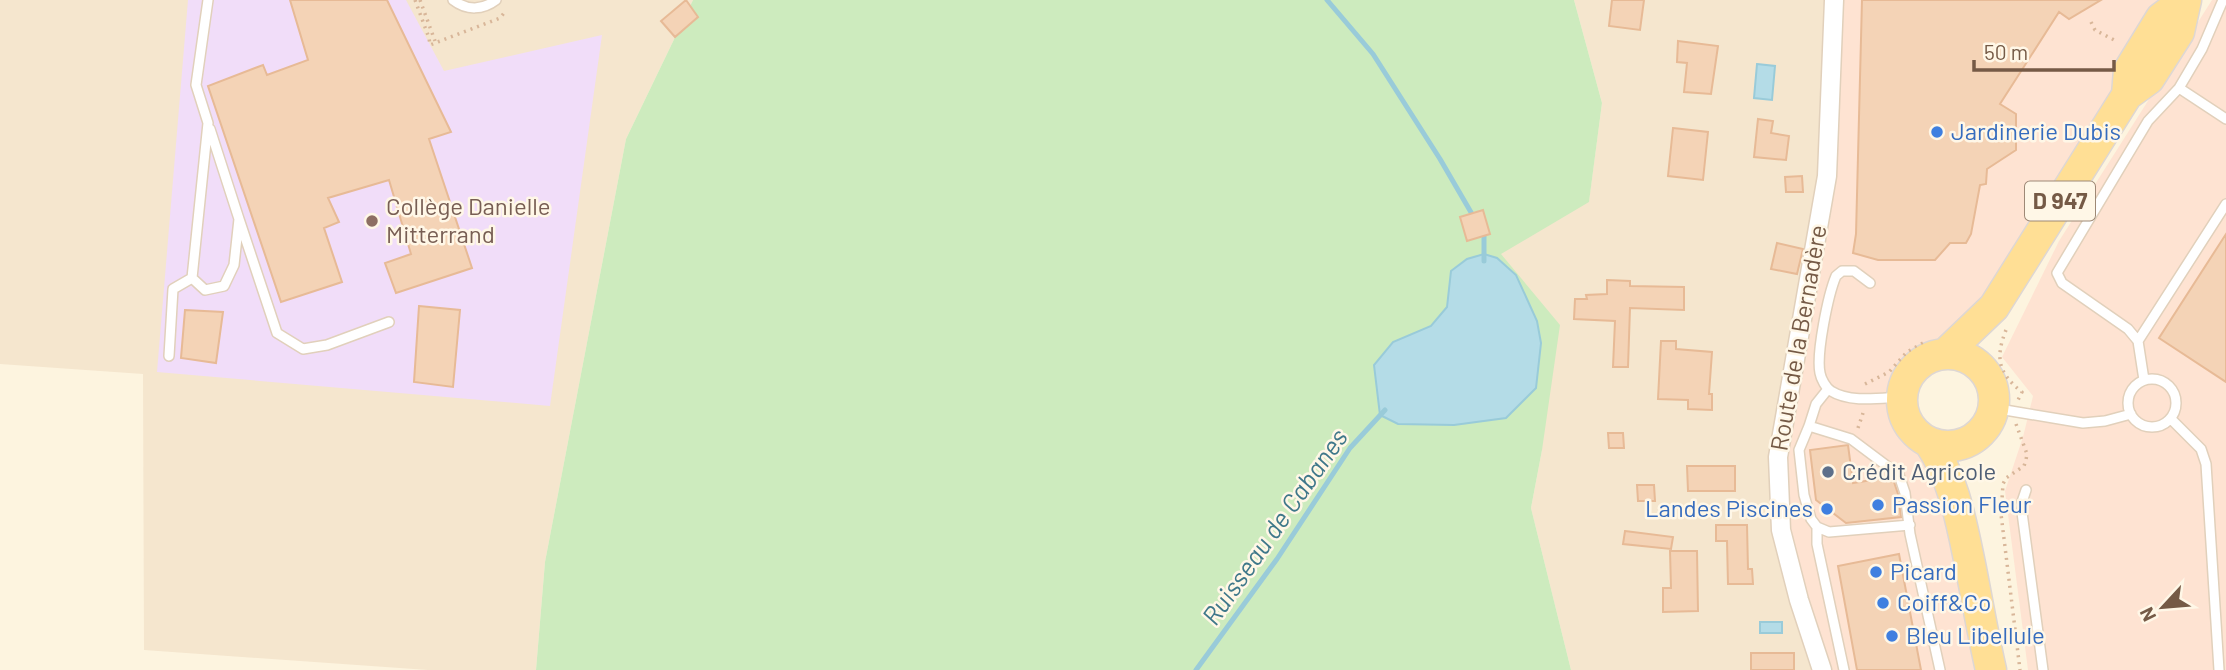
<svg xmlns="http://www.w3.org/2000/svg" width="2226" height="670" font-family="Barlow,sans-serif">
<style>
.residential{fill:#f5e6ce}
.commercial{fill:#fee3d2}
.education{fill:#f1ddf9}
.green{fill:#cdebbe}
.water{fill:#b4dce7;stroke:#99cbd9;stroke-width:2}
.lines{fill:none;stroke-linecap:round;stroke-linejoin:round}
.stream{stroke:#99cbd9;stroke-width:5}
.building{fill:#f4d3b6;stroke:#e7ba96;stroke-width:2}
.service-casing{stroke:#e1d0bb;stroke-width:12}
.minor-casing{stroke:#e1d0bb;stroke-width:21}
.primary-casing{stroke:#ded7d3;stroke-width:33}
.path{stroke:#d8b699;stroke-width:3.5;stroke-dasharray:2 5;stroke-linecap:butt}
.service{stroke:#fff;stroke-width:9}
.minor{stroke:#fff;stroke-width:18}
.primary{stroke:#ffdf95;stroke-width:30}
.shop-dot{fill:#3f7fe0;stroke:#fff7e7;stroke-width:2.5}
.education-dot{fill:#8d6e63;stroke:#fff7e7;stroke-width:2.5}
.service-dot{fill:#5c6f8a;stroke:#fff7e7;stroke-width:2.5}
.labels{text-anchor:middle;stroke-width:5;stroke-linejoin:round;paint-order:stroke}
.shield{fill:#fff7e7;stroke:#9e8976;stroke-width:2}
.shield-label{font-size:23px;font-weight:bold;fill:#755a46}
.shop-label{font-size:24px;fill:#366cbe;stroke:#fff7e7;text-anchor:start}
.education-label{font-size:24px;fill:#785e54;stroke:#fff7e7;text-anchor:start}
.street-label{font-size:24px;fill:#755a46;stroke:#fff7e7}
.service-label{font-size:24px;fill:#4e5e75;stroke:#fff7e7;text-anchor:start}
.water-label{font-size:26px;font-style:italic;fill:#3f788a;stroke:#fff7e7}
</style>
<rect width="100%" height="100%" fill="#fdf4df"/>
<!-- residential -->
<path class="residential" d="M 0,0 L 693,0 L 626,139 L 545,562 L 536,670 L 428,670 L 144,650 L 143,374 L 0,364 Z
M 1574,0 L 1837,0 L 1818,670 L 1571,670 L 1531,508 L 1542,450 L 1500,253 L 1589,201 L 1602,103 Z"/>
<!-- commercial -->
<path class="commercial" d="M 1834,0 L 2185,0 L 2015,271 L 1932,356 L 1921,362 L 1911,372 L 1904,384 L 1901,397 L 1903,411 L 1908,424 L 1917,435 L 1929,442 L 1991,670 L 1822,670 L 1799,600 L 1778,457 L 1827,176 Z
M 2212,0 L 2226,0 L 2226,670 L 2028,670 L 2005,491 L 2023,437 L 2033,396 L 2002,357 L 2059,241 Z"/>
<!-- education -->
<path class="education" d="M 188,0 L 406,0 L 444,71 L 602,35 L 550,406 L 157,372 Z"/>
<!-- green -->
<path class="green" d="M 693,0 L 1574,0 L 1602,103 L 1589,202 L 1501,254 L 1560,325 L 1542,450 L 1531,508 L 1571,670 L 536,670 L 545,562 L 626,139 Z"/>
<!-- water -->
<path class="water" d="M 1757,64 L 1775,66 L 1772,100 L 1754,98 Z
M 1484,254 L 1497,258 L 1516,275 L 1537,321 L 1541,343 L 1536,388 L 1506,418 L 1454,425 L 1398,424 L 1380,415 L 1374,365 L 1393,342 L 1431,326 L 1447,307 L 1451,271 L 1467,259 Z
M 1760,622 L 1782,622 L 1782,633 L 1760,633 Z"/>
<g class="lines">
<!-- stream -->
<path class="stream" d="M 1327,0 L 1373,54 L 1440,159 L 1472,214
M 1484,236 L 1484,261
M 1196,670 L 1277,559 L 1350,448 L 1385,410"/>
</g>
<!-- building -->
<path class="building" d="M 290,0 L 387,0 L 451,132 L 429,139 L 472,268 L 396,293 L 385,263 L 411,254 L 389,180 L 328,198 L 339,222 L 324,228 L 342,282 L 281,302 L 208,86 L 263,65 L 267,75 L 308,60 Z
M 686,0 L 698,17 L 675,37 L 661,21 Z
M 1612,0 L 1644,0 L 1640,30 L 1609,26 Z
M 1862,0 L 2101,0 L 2069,19 L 2059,12 L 2000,104 L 2016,114 L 2016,150 L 1987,169 L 1986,184 L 1980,185 L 1971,234 L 1966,243 L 1950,243 L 1935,260 L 1878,260 L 1853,253 L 1856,234 Z
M 1678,41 L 1718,46 L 1711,94 L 1684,92 L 1687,63 L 1677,62 Z
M 1758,119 L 1773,121 L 1771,133 L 1789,136 L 1786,160 L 1754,157 Z
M 1673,128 L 1708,132 L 1703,180 L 1668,176 Z
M 1802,176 L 1803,192 L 1786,192 L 1785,177 Z
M 1483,210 L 1490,234 L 1467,241 L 1460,217 Z
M 2226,234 L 2226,382 L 2159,338 Z
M 1777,243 L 1803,249 L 1797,274 L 1771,269 Z
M 1607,280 L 1630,281 L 1630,286 L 1684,287 L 1684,310 L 1630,308 L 1628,367 L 1613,367 L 1615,321 L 1574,319 L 1575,299 L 1587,299 L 1586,295 L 1607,294 Z
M 419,306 L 460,310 L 453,387 L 414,382 Z
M 185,310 L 223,312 L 216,363 L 181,358 Z
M 1661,341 L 1676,341 L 1676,349 L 1712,352 L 1709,394 L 1712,394 L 1712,410 L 1688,409 L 1688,400 L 1658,399 Z
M 1608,433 L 1623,433 L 1624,448 L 1609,448 Z
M 1848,445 L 1853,483 L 1890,477 L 1893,479 L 1898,494 L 1901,517 L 1846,523 L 1816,500 L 1810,450 Z
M 1687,466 L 1735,466 L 1735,491 L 1688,491 Z
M 1637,485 L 1654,485 L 1655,501 L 1638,501 Z
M 1716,525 L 1747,525 L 1748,569 L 1752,569 L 1753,584 L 1728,584 L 1727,541 L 1716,541 Z
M 1625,531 L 1673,537 L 1671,549 L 1623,544 Z
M 1670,551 L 1697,551 L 1698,611 L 1663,612 L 1663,588 L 1671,588 Z
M 1899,554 L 1921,670 L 1857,670 L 1838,566 Z
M 1751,653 L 1794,653 L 1794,670 L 1751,670 Z"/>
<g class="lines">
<defs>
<path id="service" d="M 453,0 C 467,11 483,10 496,0
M 2179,88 L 2226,119
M 239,219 L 277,333 L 303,349 L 327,345 L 389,322
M 192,278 L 205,290 L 224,286 L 234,265 L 239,219 L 210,129
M 1870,283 L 1854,271 L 1842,271 L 1836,276 C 1828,295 1816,354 1820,373 C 1821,379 1826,388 1831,391 C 1850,403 1880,398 1901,397
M 2138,341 L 2226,204
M 169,356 L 173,289 L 192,278 L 208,123 L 196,85 L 208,0
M2128 403a24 24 0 1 1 48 0a24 24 0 1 1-48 0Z
M 2144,380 L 2138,341 L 2128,329 L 2062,283 L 2057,273 L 2148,121 L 2179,88 L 2202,49 L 2223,0
M 1828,389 L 1816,404 L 1809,426 L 1799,450 L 1804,495 L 1811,519 L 1817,527 L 1829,532 L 1910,525
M 1993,408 L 2083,423 L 2105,421 L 2131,414
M 2171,419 L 2201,449 L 2206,464 L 2219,670
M 1809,426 L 1851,439 L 1899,475 L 1905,493 L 1910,534 L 1940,670
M 2026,490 L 2021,505 L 2043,670
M 1817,527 L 1817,544 L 1844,670"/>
<path id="minor" d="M 1822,670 L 1799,600 L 1781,530 L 1778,457 L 1827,176 L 1834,0"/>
<path id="primary" d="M 2127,95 L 2149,79 L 2179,32 L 2186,0
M 1946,353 L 1994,307 L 2127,95 L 2129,70 L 2161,18 L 2185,0
M1902 400a46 46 0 1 1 92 0a46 46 0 1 1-92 0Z
M 1929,442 C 1954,479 1961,521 1970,564 C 1977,599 1983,635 1991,670"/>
</defs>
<!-- service casing -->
<use href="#service" class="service-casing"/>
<!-- minor casing -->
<use href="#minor" class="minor-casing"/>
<!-- primary casing -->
<use href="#primary" class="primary-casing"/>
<!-- path -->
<path class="path" d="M 415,0 L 429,38 L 430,45 L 500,18 L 504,13
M 420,0 L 435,41
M 2091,22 L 2095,30 L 2118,42
M 2006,330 C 1995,358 1998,373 2022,392 L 2018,400
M 1865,384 L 1889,372 L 1907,352 L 1923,343
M 2016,424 L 2027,454 L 2026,460 L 2024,466 L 2006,478 L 2003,484 L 2001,514 L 2020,670
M 1858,428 L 1863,413"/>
<!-- service -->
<use href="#service" class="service"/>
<!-- minor -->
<use href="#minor" class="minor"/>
<!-- primary -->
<use href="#primary" class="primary"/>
</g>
<!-- markers -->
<g class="shop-dot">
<circle cx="1937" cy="132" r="7"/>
<circle cx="1878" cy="505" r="7"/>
<circle cx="1827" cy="509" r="7"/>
<circle cx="1876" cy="572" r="7"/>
<circle cx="1883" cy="603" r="7"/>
<circle cx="1892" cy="636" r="7"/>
</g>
<circle class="education-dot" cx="372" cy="221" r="7"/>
<circle class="service-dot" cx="1828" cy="472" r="7"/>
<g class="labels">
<!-- shield labels -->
<rect class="shield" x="2025" y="181.5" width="70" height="39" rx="5"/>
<g class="shield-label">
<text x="2060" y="209">D 947</text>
</g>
<!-- shop labels -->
<g class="shop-label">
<text x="1951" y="140">Jardinerie Dubis</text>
<text x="1892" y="513">Passion Fleur</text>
<text x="1813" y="517" text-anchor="end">Landes Piscines</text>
<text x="1890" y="580">Picard</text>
<text x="1897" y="611">Coiff&amp;Co</text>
<text x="1906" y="644">Bleu Libellule</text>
</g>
<!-- education labels -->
<g class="education-label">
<text x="386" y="215">Collège Danielle<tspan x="386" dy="28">Mitterrand</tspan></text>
</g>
<!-- street labels -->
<g class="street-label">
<text transform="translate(1799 338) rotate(-80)" y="8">Route de la Bernadère</text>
</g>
<!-- service labels -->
<g class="service-label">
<text x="1842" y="480">Crédit Agricole</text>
</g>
<!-- water labels -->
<g class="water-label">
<text transform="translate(1275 527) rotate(-55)" y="9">Ruisseau de Cabanes</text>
</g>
</g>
<!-- north arrow -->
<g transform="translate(2163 607) rotate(244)" stroke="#fff7e7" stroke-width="5" paint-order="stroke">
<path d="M0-5L12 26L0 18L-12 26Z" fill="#755a46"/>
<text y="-10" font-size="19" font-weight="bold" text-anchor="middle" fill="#755a46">N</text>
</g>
<!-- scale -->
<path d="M1974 60v10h140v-10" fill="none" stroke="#755a46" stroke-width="3.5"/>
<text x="1984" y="60" font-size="21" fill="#755a46" stroke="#fff7e7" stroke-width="5" paint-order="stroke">50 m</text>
</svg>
